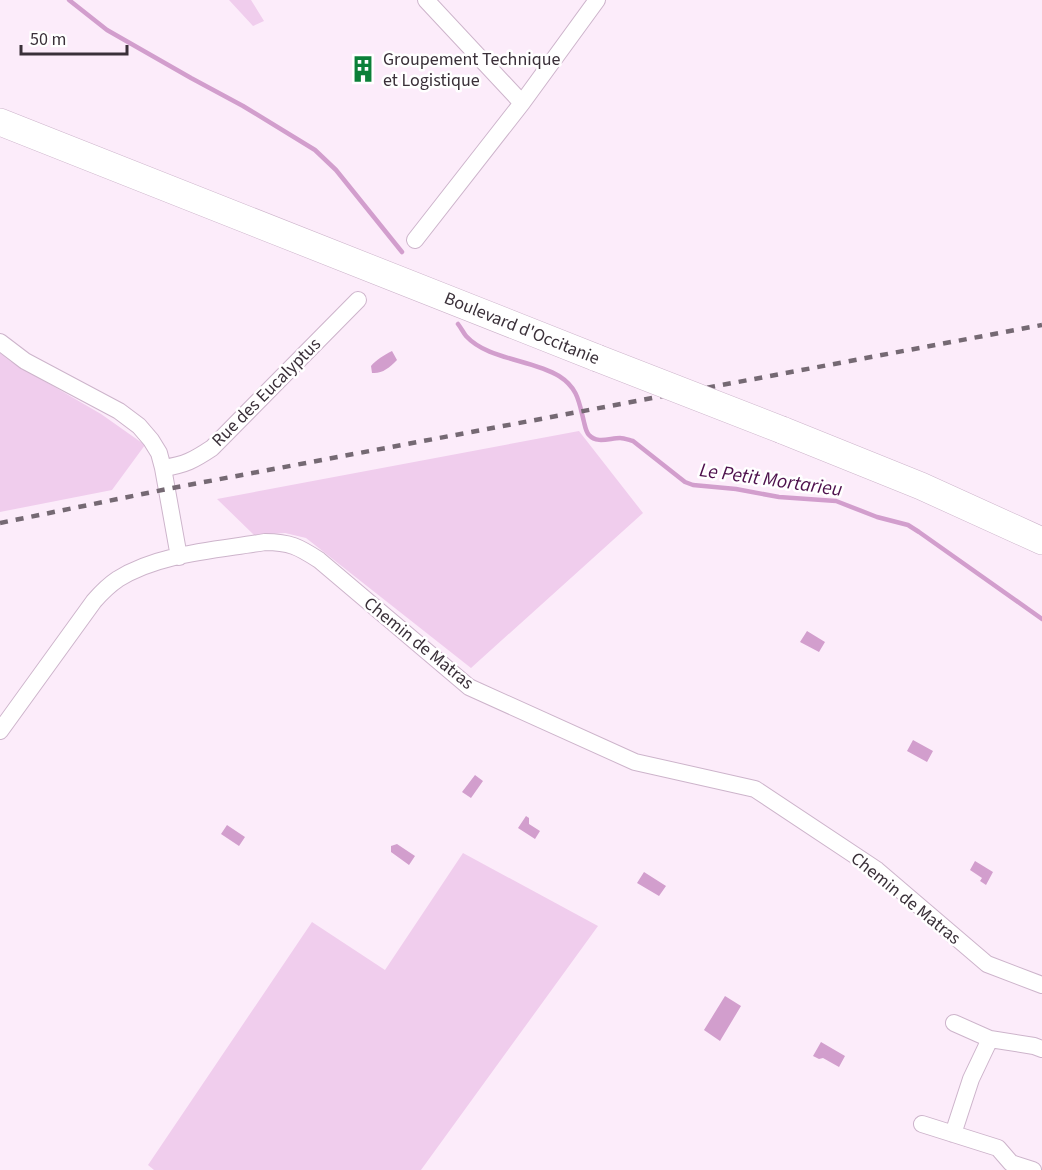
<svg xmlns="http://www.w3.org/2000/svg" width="1042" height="1170" font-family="'Source Sans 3',sans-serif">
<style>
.green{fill:#f0cded}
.water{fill:#d29ecd}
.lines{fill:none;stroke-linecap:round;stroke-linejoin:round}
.stream{stroke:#d29ecd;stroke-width:4.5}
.minor-casing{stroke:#cdb4cb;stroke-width:18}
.primary-casing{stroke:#cdb4cb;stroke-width:28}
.minor{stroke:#fff;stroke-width:16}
.primary{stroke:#fff;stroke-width:27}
.rail{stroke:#756973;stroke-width:4.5;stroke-dasharray:8 8;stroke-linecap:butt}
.primary-bridge-casing{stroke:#cdb4cb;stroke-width:28;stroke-linecap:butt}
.primary-bridge{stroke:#fff;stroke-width:27}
.labels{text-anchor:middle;stroke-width:5;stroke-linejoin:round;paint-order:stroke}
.poi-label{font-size:18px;fill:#3a3039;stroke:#fff;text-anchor:start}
.street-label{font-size:18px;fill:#3a3039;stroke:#fff}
.water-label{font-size:20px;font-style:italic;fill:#4d104c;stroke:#fff}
</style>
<rect width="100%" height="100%" fill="#fcecfa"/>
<!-- green -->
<path class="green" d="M 229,0 L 251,0 L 264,21 L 253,26 Z
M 0,353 L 10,361 L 101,414 L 145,445 L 112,490 L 0,512 Z
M 579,431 L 643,513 L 471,668 L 306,538 L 285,533 L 254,535 L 217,499 Z
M 463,853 L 598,926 L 421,1170 L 154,1170 L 148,1165 L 312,922 L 385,970 Z"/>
<!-- water -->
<path class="water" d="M 392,351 L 397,360 C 389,368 382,374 372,373 L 371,366 C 376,360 384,355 392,351 Z
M 807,631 L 825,642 L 819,652 L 800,642 Z
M 913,740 L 933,751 L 927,762 L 907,751 Z
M 475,775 L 483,781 L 471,798 L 462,792 Z
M 526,816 L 529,818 L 529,824 L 540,831 L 535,839 L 518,828 Z
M 227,825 L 245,837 L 239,846 L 221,834 Z
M 397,844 L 415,856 L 409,865 L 391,852 L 391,846 Z
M 975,861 L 993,872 L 986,885 L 980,881 L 982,878 L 970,870 Z
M 644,872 L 666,886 L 659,896 L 637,883 Z
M 725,996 L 741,1006 L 720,1041 L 704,1030 Z
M 821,1042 L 845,1056 L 839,1067 L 823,1058 L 819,1059 L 813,1056 Z"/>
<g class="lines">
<!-- stream -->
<path class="stream" d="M 69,0 L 107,30 L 191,78 L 243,106 L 315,150 L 336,170 L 402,252
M 458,324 C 461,328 463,332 466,336 C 488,360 531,359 559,376 C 578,388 579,402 584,422 C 585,426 586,432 589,435 C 597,444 610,438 620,438 C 624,438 629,440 633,441 L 685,482 L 693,485 L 736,489 L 779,497 L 836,501 L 877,517 L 908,525 L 919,532 L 1042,619"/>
<defs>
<path id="minor" d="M 426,0 L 522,103
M 415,240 L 522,103 L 597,0
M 0,342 L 25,361 L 119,411 L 139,426 L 151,440 L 159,453 L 163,468 L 179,557
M 163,468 C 185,465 194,460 212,448 L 358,300
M 0,731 L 94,601 C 101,593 109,585 118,579 C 159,553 218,550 265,542 C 290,542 299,547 319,560 L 469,687 L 635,762 L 755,789 L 877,870 L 987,964 L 1042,985
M 954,1023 L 990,1039 L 1034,1046 L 1042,1049
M 922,1124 L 998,1148 L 1011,1163 L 1033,1170
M 953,1134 L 971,1079 L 990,1039"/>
<path id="primary" d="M 0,122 L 597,358
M 782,430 L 921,486 L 1042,541"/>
</defs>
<!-- minor casing -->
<use href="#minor" class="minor-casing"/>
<!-- primary casing -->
<use href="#primary" class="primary-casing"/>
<!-- minor -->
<use href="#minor" class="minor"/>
<!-- primary -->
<use href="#primary" class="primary"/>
<!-- rail -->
<path class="rail" d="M 0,523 L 167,489 L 1042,325"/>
<defs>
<path id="primary-bridge" d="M 597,358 L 782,430"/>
</defs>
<!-- primary-bridge casing -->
<use href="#primary-bridge" class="primary-bridge-casing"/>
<!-- primary-bridge -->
<use href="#primary-bridge" class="primary-bridge"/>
</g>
<!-- icons -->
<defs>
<symbol id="building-bare" viewBox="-9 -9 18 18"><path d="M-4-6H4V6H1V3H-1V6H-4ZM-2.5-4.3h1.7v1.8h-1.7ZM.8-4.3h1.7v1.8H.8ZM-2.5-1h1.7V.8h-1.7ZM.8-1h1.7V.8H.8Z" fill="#0b8038" stroke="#fff" stroke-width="2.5" paint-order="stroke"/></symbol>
</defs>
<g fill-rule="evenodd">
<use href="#building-bare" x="344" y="50" width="38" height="38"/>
</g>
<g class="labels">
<!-- poi labels -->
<g class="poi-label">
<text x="383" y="65">Groupement Technique<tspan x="383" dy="21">et Logistique</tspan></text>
</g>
<!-- street labels -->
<g class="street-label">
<text transform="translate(522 328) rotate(22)" y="6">Boulevard d'Occitanie</text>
<text transform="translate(266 392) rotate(-45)" y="6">Rue des Eucalyptus</text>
<text transform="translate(419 643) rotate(39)" y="6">Chemin de Matras</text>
<text transform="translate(906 898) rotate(39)" y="6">Chemin de Matras</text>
</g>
<!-- water labels -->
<g class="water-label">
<text transform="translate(771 479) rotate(8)" y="7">Le Petit Mortarieu</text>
</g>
</g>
<!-- scale -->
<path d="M21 45v9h106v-9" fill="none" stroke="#3a3039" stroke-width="3"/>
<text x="30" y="45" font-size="18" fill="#3a3039" stroke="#ffffff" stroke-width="4.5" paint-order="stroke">50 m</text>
</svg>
